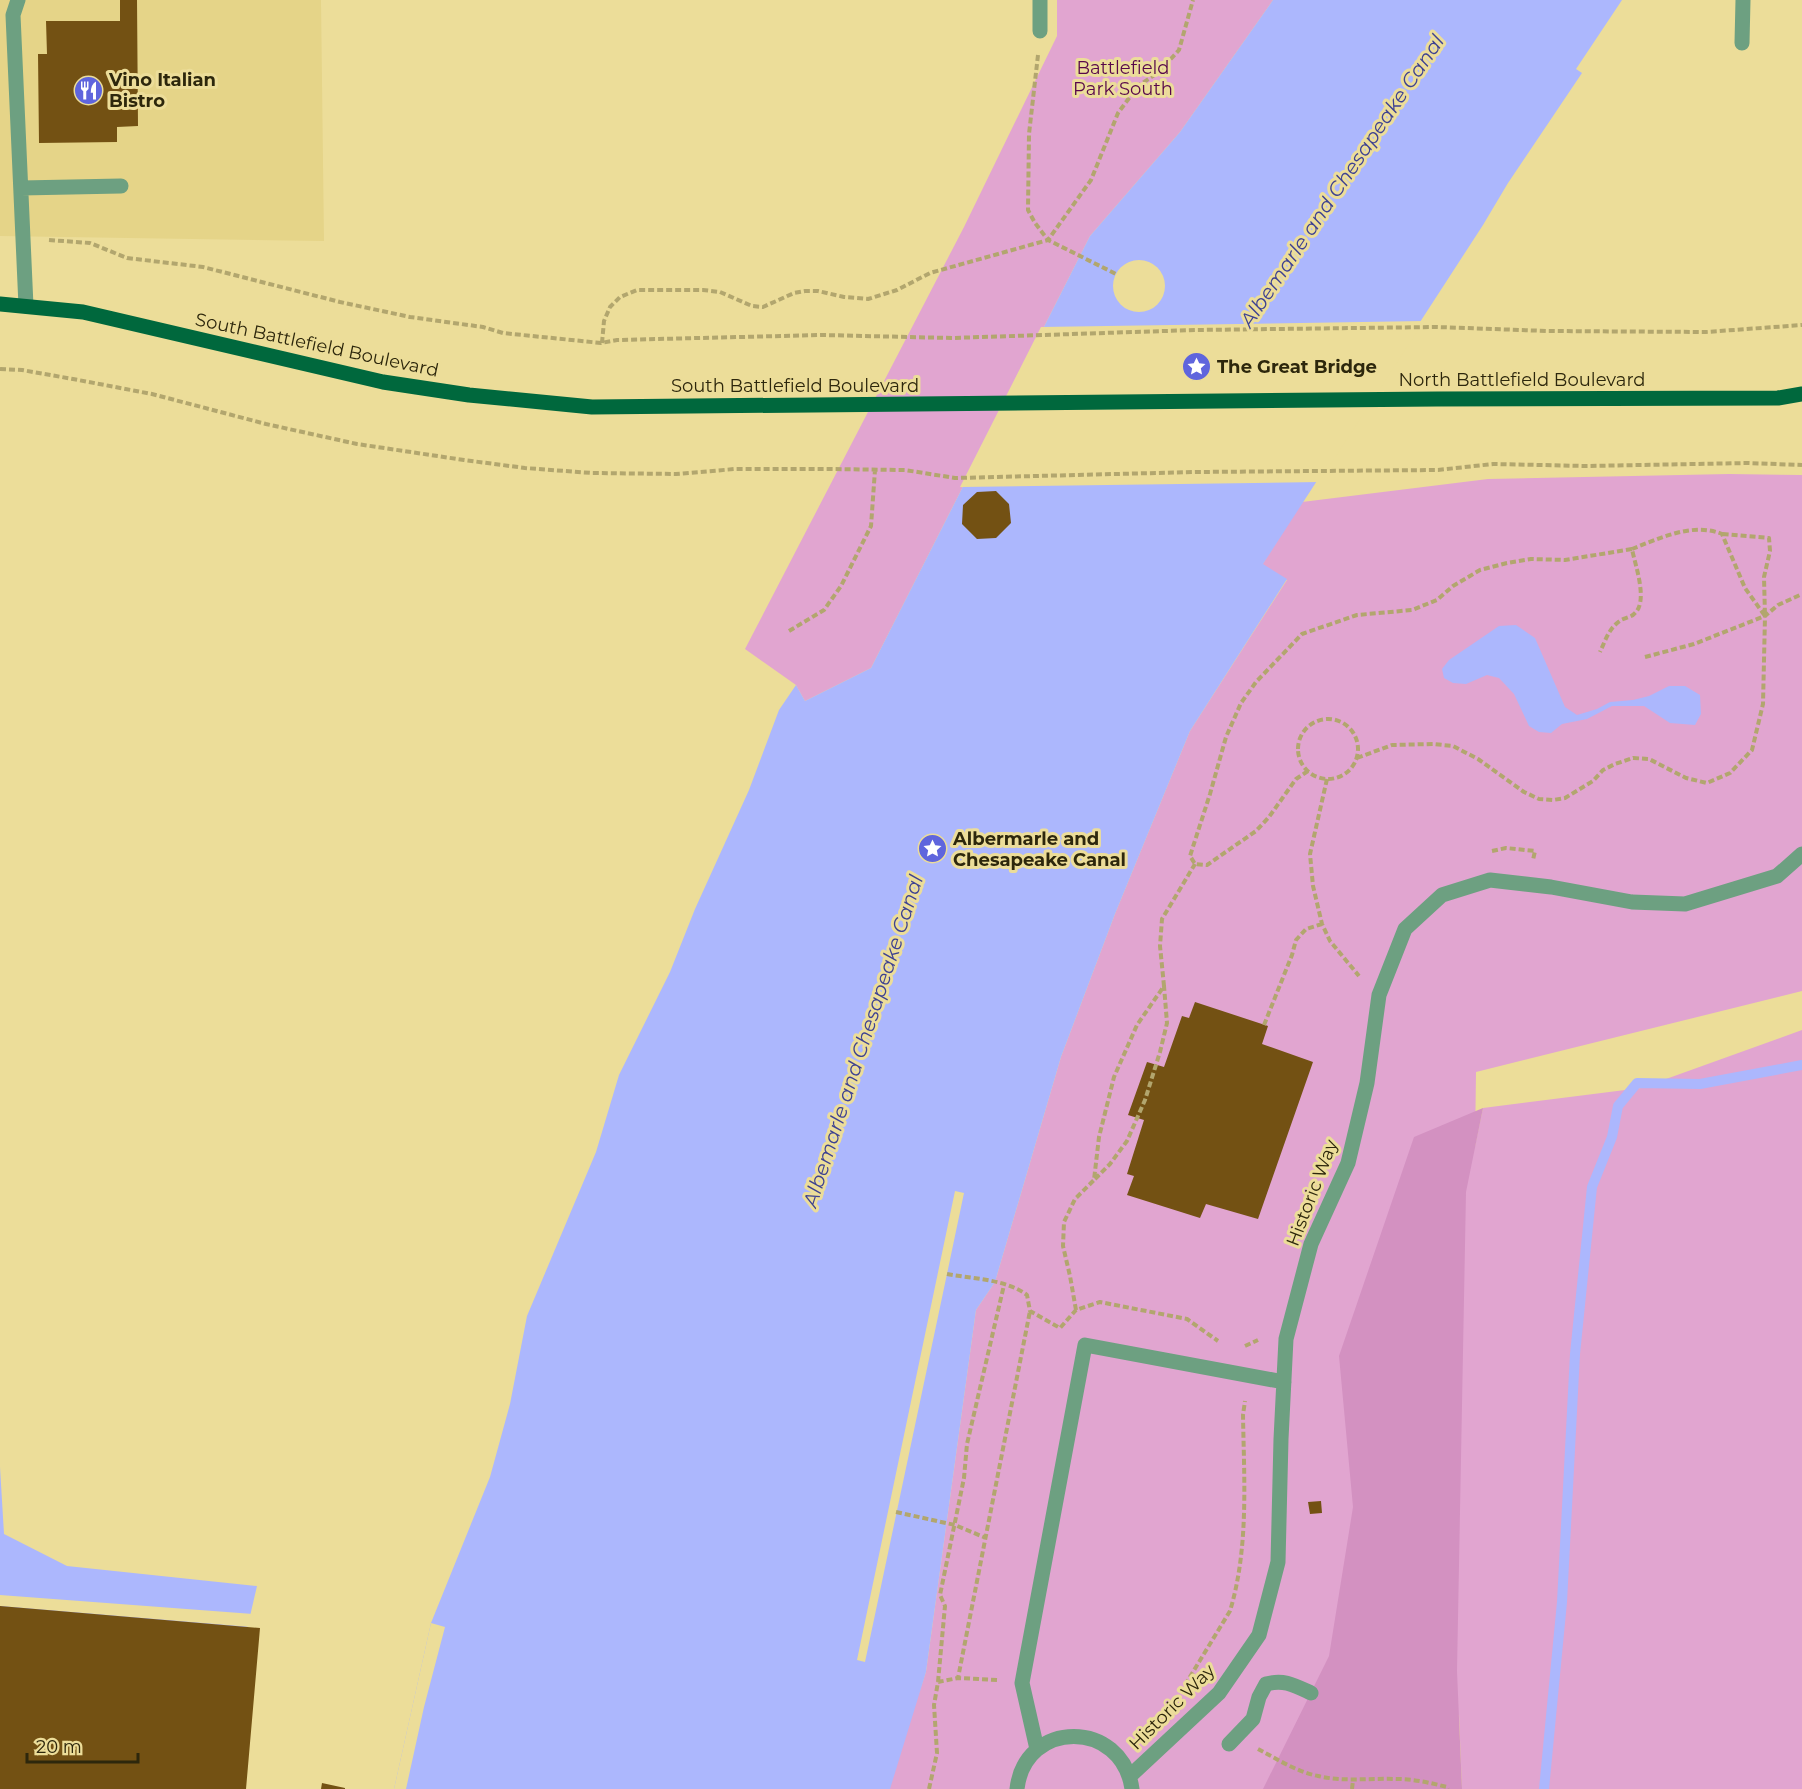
<svg xmlns="http://www.w3.org/2000/svg" width="1802" height="1789" font-family="Montserrat,sans-serif">
<style>
.built{fill:#e5d488}
.green{fill:#e1a5d0}
.forest{fill:#d391c1}
.water{fill:#acb7fd}
.pier{fill:#ecdd99}
.lines{fill:none;stroke-linecap:round;stroke-linejoin:round}
.stream{stroke:#acb7fd;stroke-width:10}
.building{fill:#735113}
.path{stroke:#b2a66e;stroke-width:4;stroke-dasharray:6 3;stroke-linecap:butt}
.minor{stroke:#6da081;stroke-width:15}
.major{stroke:#00683d;stroke-width:15}
.labels{text-anchor:middle;stroke-width:6;stroke-linejoin:round;paint-order:stroke}
.park-label{font-size:18px;fill:#57074a;stroke:#ecdd99}
.poi-label{font-size:18px;font-weight:bold;fill:#2d270c;stroke:#ecdd99;text-anchor:start}
.street-label{font-size:18px;fill:#2d270c;stroke:#ecdd99}
.water-label{font-size:20px;font-style:italic;fill:#3d4192;stroke:#ecdd99}
</style>
<rect width="100%" height="100%" fill="#ecdd99"/>
<!-- built -->
<path class="built" d="M 0,0 L 321,0 L 324,241 L 0,236 Z"/>
<!-- green -->
<path class="green" d="M 1057,0 L 1273,0 L 1180,132 L 1090,236 L 871,668 L 805,701 L 796,685 L 745,649 L 964,227 L 1057,36 Z
M 1729,474 L 1802,475 L 1802,991 L 1476,1072 L 1475,1146 L 1483,1108 L 1641,1088 L 1802,1030 L 1802,1789 L 1462,1789 L 1459,1715 L 1360,1789 L 887,1789 L 926,1672 L 976,1310 L 995,1282 L 1061,1057 L 1115,914 L 1190,731 L 1287,580 L 1262,565 L 1302,502 L 1488,479 Z"/>
<!-- forest -->
<path class="forest" d="M 1483,1108 L 1466,1192 L 1457,1671 L 1462,1789 L 1263,1789 L 1329,1656 L 1353,1507 L 1339,1356 L 1414,1137 Z"/>
<!-- water -->
<path class="water" d="M 1273,0 L 1622,0 L 1576,69 L 1582,73 L 1508,183 L 1483,225 L 1263,564 L 1287,579 L 1190,731 L 1115,914 L 1061,1057 L 995,1282 L 976,1310 L 926,1672 L 890,1789 L 394,1789 L 431,1623 L 490,1477 L 510,1404 L 527,1316 L 596,1152 L 619,1075 L 670,972 L 695,909 L 749,790 L 779,710 L 796,685 L 805,701 L 871,668 L 1090,236 L 1180,132 Z
M 1516,625 L 1535,638 L 1565,707 L 1577,715 L 1597,709 L 1610,702 L 1633,700 L 1649,696 L 1669,686 L 1685,686 L 1700,695 L 1701,714 L 1695,725 L 1670,723 L 1644,706 L 1612,706 L 1587,719 L 1562,724 L 1551,733 L 1539,732 L 1529,726 L 1514,694 L 1499,678 L 1487,675 L 1466,684 L 1453,683 L 1444,678 L 1442,669 L 1449,660 L 1499,626 Z
M 0,1467 L 4,1534 L 67,1566 L 257,1586 L 210,1789 L 0,1789 Z"/>
<!-- pier -->
<path class="pier" d="M1113 286a26 26 0 1 1 52 0a26 26 0 1 1-52 0Z
M 1424,321 L 1319,482 L 960,487 L 1041,327 Z
M 955,1191 L 964,1193 L 947,1274 L 865,1662 L 857,1660 Z
M 0,1595 L 253,1614 L 251,1627 L 0,1606 Z
M 431,1623 L 445,1627 L 424,1707 L 406,1789 L 394,1789 Z"/>
<g class="lines">
<!-- stream -->
<path class="stream" d="M 1544,1789 L 1562,1602 L 1575,1354 L 1592,1187 L 1612,1137 L 1618,1106 L 1637,1083 L 1700,1084 L 1802,1065"/>
</g>
<!-- building -->
<path class="building" d="M 120,0 L 137,0 L 138,126 L 117,127 L 117,142 L 39,143 L 38,54 L 47,54 L 46,21 L 120,21 Z
M 996,491 L 1009,504 L 1011,523 L 996,538 L 977,539 L 962,524 L 963,505 L 977,492 Z
M 1195,1002 L 1268,1026 L 1262,1044 L 1313,1062 L 1258,1219 L 1206,1204 L 1200,1218 L 1127,1195 L 1134,1176 L 1127,1174 L 1144,1120 L 1128,1115 L 1147,1062 L 1164,1067 L 1182,1016 L 1189,1018 Z
M 1321,1501 L 1322,1513 L 1310,1514 L 1308,1502 Z
M 0,1606 L 260,1628 L 246,1789 L 0,1789 Z
M 322,1783 L 345,1788 L 345,1789 L 321,1789 Z"/>
<g class="lines">
<!-- path -->
<path class="path" d="M 1038,55 L 1029,134 L 1028,210 L 1035,223 L 1048,240 L 1116,274
M 49,240 L 90,243 L 127,258 L 203,267 L 340,302 L 410,317 L 483,327 L 503,333 L 601,343 L 617,340 L 822,335 L 952,338 L 1195,330 L 1437,327 L 1548,331 L 1706,332 L 1802,325
M 602,343 L 604,321 L 610,307 L 620,297 L 637,290 L 703,290 L 720,292 L 752,306 L 763,307 L 794,293 L 805,291 L 818,291 L 844,297 L 868,299 L 897,290 L 930,273 L 1048,240 L 1091,180 L 1118,113 L 1138,86 L 1159,72 L 1179,50 L 1193,0
M 0,369 L 22,370 L 73,379 L 152,394 L 266,424 L 357,444 L 464,460 L 525,468 L 592,473 L 676,474 L 735,469 L 827,469 L 905,470 L 955,478 L 1196,472 L 1438,470 L 1493,464 L 1587,466 L 1748,463 L 1802,465
M 1632,549 C 1660,538 1693,522 1722,534 L 1745,588 L 1765,616 L 1764,577 L 1770,551 L 1769,538 L 1722,534
M 789,631 L 824,610 L 841,586 L 871,526 L 875,470
M 1645,657 L 1694,644 L 1765,616
M1298 749a30 30 0 1 1 60 0a30 30 0 1 1-60 0Z
M 1357,758 L 1392,745 L 1433,744 L 1453,746 L 1478,759 L 1524,792 L 1539,799 L 1553,800 L 1565,798 L 1593,781 L 1603,770 L 1615,764 L 1633,758 L 1649,759 L 1686,778 L 1707,783 L 1730,773 L 1752,750 L 1763,704 L 1765,616 L 1778,605 L 1802,594
M 1308,771 L 1296,779 L 1269,817 L 1256,831 L 1207,865 L 1195,864 L 1190,856 L 1210,794 L 1226,737 L 1241,703 L 1256,682 L 1302,634 L 1357,615 L 1412,610 L 1437,600 L 1453,586 L 1480,570 L 1507,563 L 1531,559 L 1565,560 L 1632,549 C 1635,565 1649,602 1634,614 C 1631,617 1625,618 1621,620 C 1609,628 1606,639 1600,652
M 1327,779 L 1310,854 L 1313,886 L 1322,924 L 1330,941 L 1359,976
M 1492,851 L 1506,848 L 1535,851 L 1533,860
M 1264,1025 L 1292,955 L 1296,940 L 1306,929 L 1322,924
M 1095,1179 L 1110,1164 L 1127,1141 L 1145,1100 L 1160,1052 L 1167,1023 L 1164,986
M 947,1274 C 973,1279 1006,1279 1027,1295 L 1030,1311 L 1060,1328 L 1076,1310 L 1100,1302 L 1187,1319 L 1218,1341
M 1076,1310 L 1070,1276 L 1063,1246 L 1064,1222 L 1075,1199 L 1094,1180 L 1099,1137 L 1114,1077 L 1137,1025 L 1164,986 L 1160,946 L 1162,919 L 1195,864
M 1245,1346 L 1258,1340
M 896,1512 L 955,1525 L 986,1538
M 997,1680 L 958,1678 L 1030,1311
M 938,1682 L 945,1606 L 940,1595 L 964,1478 L 967,1444 L 1004,1285
M 1185,1685 L 1230,1611 C 1249,1548 1244,1479 1243,1415 L 1245,1401
M 1258,1749 C 1277,1759 1297,1772 1318,1776 C 1343,1782 1371,1778 1397,1779 C 1414,1779 1431,1783 1447,1787 L 1448,1789
M 929,1789 L 937,1753 L 934,1705 L 938,1682 L 958,1678
M 1352,1789 L 1353,1780"/>
<!-- minor -->
<path class="minor" d="M 18,0 L 13,15 L 26,306
M 1040,0 L 1040,31
M 1742,43 L 1743,0
M 21,188 L 121,186
M 1229,1744 L 1253,1719 L 1259,1697 L 1266,1684 C 1284,1679 1294,1685 1311,1693
M 1037,1749 L 1022,1683 L 1085,1345 L 1284,1382
M 1130,1776 L 1219,1693 L 1259,1635 L 1278,1562 L 1281,1439 L 1286,1339 L 1311,1244 L 1348,1163 L 1367,1083 L 1379,995 L 1405,929 L 1442,895 L 1490,880 L 1551,887 L 1632,902 L 1685,904 L 1777,876 L 1802,854
M 1017,1789 C 1025,1719 1122,1719 1132,1789"/>
<!-- major -->
<path class="major" d="M 0,304 L 83,312 L 383,382 L 469,395 L 592,407 L 1437,399 L 1778,398 L 1802,394"/>
</g>
<!-- icons -->
<defs>
<symbol id="restaurant-disc" viewBox="-11 -11 22 22"><circle r="9.5" fill="#5f65dd" stroke="#ecdd99"/><path d="M-5-6h1v4h1v-4h1v4h1v-4h1v5L-1.5 .5V6h-2V.5L-5-1ZM5-6V6H3V1.5H1.5Q1.5-4 5-6Z" fill="#fff"/></symbol>
<symbol id="sight-disc" viewBox="-11 -11 22 22"><circle r="9.5" fill="#5f65dd" stroke="#ecdd99"/><path d="M0-6L1.8-2.2L6-1.7L2.9 1.2L3.7 5.4L0 3.3L-3.7 5.4L-2.9 1.2L-6-1.7L-1.8-2.2Z" fill="#fff"/></symbol>
</defs>
<g fill-rule="evenodd">
<use href="#restaurant-disc" x="72" y="74" width="33" height="33"/>
<use href="#sight-disc" x="1180" y="350" width="33" height="33"/>
<use href="#sight-disc" x="916" y="832" width="33" height="33"/>
</g>
<g class="labels">
<!-- park labels -->
<g class="park-label">
<text x="1123" y="74">Battlefield<tspan x="1123" dy="21">Park South</tspan></text>
</g>
<!-- poi labels -->
<g class="poi-label">
<text x="109" y="86">Vino Italian<tspan x="109" dy="21">Bistro</tspan></text>
<text x="1217" y="373">The Great Bridge</text>
<text x="953" y="845">Albermarle and<tspan x="953" dy="21">Chesapeake Canal</tspan></text>
</g>
<!-- street labels -->
<g class="street-label">
<text transform="translate(317 345) rotate(12)" y="6">South Battlefield Boulevard</text>
<text x="1522" y="386">North Battlefield Boulevard</text>
<text x="795" y="392">South Battlefield Boulevard</text>
<text transform="translate(1312 1193) rotate(-69)" y="6">Historic Way</text>
<text transform="translate(1172 1707) rotate(-45)" y="6">Historic Way</text>
</g>
<!-- water labels -->
<g class="water-label">
<text transform="translate(1342 181) rotate(-56)" y="7">Albemarle and Chesapeake Canal</text>
<text transform="translate(863 1041) rotate(-72)" y="7">Albemarle and Chesapeake Canal</text>
</g>
</g>
<!-- scale -->
<path d="M27 1753v9h111v-9" fill="none" stroke="#2d270c" stroke-width="3"/>
<text x="36" y="1753" font-size="18" fill="#2d270c" stroke="#ecdd99" stroke-width="4.5" paint-order="stroke">20 m</text>
</svg>
